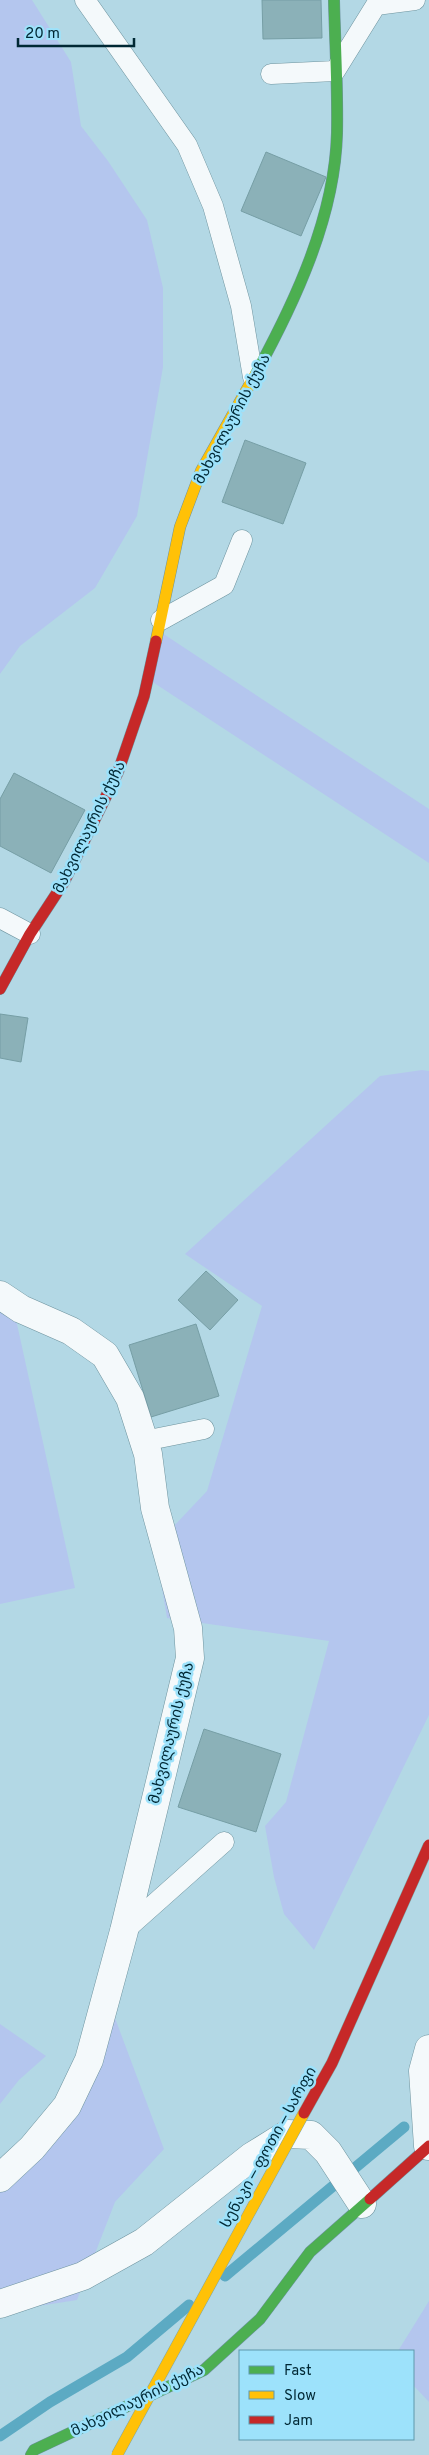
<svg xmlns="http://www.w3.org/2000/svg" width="429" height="2455" font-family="Overpass,'Noto Sans Georgian',sans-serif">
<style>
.green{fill:#b4c6ee}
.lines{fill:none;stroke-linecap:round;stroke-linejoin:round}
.stream{stroke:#5caac3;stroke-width:11}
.building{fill:#8bb1b8;stroke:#769ea5}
.lane-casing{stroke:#6d939e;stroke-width:21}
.street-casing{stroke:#6d939e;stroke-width:29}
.fast-casing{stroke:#6d939e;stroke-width:12}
.slow-casing{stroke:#6d939e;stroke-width:12}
.jam-casing{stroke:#6d939e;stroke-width:12}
.lane{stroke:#f4f9fb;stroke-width:20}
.street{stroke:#f4f9fb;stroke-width:28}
.fast{stroke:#4caf50;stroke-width:11}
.slow{stroke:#ffc107;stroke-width:11}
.jam{stroke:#c62828;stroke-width:11}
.slow-bridge-casing{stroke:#7ea6a5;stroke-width:12;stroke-linecap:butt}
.jam-bridge-casing{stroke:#7ea6a5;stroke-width:12;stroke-linecap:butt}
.slow-bridge{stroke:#ffc107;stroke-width:11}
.jam-bridge{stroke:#c62828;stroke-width:11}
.labels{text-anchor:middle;stroke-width:5;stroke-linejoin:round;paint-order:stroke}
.street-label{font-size:15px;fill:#002834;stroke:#9de2fb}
</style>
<rect width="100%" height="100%" fill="#b3d8e5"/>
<!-- green -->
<path class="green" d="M 0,0 L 32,0 L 71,62 L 81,126 L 108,161 L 147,220 L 163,288 L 163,367 L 137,516 L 95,588 L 20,646 L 0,674 Z
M 162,633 L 429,809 L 429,863 L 148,679 Z
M 422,1070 L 429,1071 L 429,1715 L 314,1950 L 284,1914 L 274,1877 L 265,1826 L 286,1802 L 329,1641 L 167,1618 L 155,1546 L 207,1491 L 262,1306 L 185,1254 L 380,1076 Z
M 0,1307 L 15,1315 L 75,1588 L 0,1604 Z
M 112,2010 L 164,2149 L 115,2202 L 77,2300 L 0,2312 L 0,2173 L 77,2078 Z
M 0,2024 L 46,2056 L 19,2080 L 0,2104 Z
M 429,2301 L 429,2402 L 413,2385 L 413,2351 L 398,2351 Z"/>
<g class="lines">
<!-- stream -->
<path class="stream" d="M 225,2276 L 404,2127
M 0,2436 L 50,2402 L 127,2357 L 189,2305"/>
</g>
<!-- building -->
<path class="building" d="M 262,0 L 321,0 L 322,38 L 263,39 Z
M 266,152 L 326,177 L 301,236 L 241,211 Z
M 245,440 L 306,463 L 283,524 L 222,502 Z
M 14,773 L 85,810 L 51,873 L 0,846 L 0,799 Z
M 0,1014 L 28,1018 L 21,1062 L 0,1058 Z
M 206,1271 L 238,1300 L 210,1330 L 178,1300 Z
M 196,1324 L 219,1396 L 151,1417 L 129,1345 Z
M 204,1729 L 281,1754 L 256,1832 L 178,1807 Z"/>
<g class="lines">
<defs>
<path id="lane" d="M 85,0 L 187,145 L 213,206 L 241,306 L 253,377
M 271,74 L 335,71 L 376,5 L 415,0
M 161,620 L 224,585 L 242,540
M 0,918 L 30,934
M 144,1441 L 204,1429
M 124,1931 L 224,1842"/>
<path id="street" d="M 0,1295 L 21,1309 L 71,1331 L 105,1355 L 130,1398 L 148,1454 L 155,1508 L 188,1628 L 190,1658 L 124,1931 L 89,2060 L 67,2106 L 32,2148 L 0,2178
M 428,2146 L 423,2071 L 429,2049
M 0,2304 L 83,2276 L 144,2242 L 251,2157 L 288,2134 L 311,2135 L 328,2152 L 362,2204"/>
<path id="fast" d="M 255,375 C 295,302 335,217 337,133 C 338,89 335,44 334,0
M 31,2455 L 34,2450 L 204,2370 L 260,2319 L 310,2252 L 370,2199"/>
<path id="slow" d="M 156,641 L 180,527 L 201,471 L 255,375"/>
<path id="jam" d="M 0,989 L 30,934 L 64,882 L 118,772 L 144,696 L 156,641
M 370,2199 L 429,2146"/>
</defs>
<!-- lane casing -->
<use href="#lane" class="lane-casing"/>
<!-- street casing -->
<use href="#street" class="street-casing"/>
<!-- fast casing -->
<use href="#fast" class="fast-casing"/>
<!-- slow casing -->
<use href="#slow" class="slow-casing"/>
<!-- jam casing -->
<use href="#jam" class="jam-casing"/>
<!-- lane -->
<use href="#lane" class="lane"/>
<!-- street -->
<use href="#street" class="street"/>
<!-- fast -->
<use href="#fast" class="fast"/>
<!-- slow -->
<use href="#slow" class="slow"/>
<!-- jam -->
<use href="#jam" class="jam"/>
<defs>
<path id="slow-bridge" d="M 117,2455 L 304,2113"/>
<path id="jam-bridge" d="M 304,2113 L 332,2063 L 429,1845"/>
</defs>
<!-- slow-bridge casing -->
<use href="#slow-bridge" class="slow-bridge-casing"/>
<!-- jam-bridge casing -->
<use href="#jam-bridge" class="jam-bridge-casing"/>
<!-- slow-bridge -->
<use href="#slow-bridge" class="slow-bridge"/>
<!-- jam-bridge -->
<use href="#jam-bridge" class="jam-bridge"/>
</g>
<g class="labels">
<!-- street labels -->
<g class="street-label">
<text transform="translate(232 419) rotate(-62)" y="5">მახვილაურის ქუჩა</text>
<text transform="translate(89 827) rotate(-64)" y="5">მახვილაურის ქუჩა</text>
<text transform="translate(171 1733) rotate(-76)" y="5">მახვილაურის ქუჩა</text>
<text transform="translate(268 2147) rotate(-61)" y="5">სენაკი — ფოთი — სარფი</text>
<text transform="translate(137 2400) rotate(-26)" y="5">მახვილაურის ქუჩა</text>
</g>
</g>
<!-- legend -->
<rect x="239" y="2350" width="175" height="90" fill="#9de2fb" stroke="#5e98ab"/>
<rect x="249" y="2366" width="25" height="8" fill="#4caf50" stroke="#5e98ab"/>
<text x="284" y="2375" font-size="15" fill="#002834">Fast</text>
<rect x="249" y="2391" width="25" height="8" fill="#ffc107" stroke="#5e98ab"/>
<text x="284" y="2400" font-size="15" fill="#002834">Slow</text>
<rect x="249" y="2416" width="25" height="8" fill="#c62828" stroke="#5e98ab"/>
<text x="284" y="2425" font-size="15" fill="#002834">Jam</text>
<!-- scale -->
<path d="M18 38v8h116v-8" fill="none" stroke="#002834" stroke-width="2.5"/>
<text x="25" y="38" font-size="15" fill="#002834" stroke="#9de2fb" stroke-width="4" paint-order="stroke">20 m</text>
</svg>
